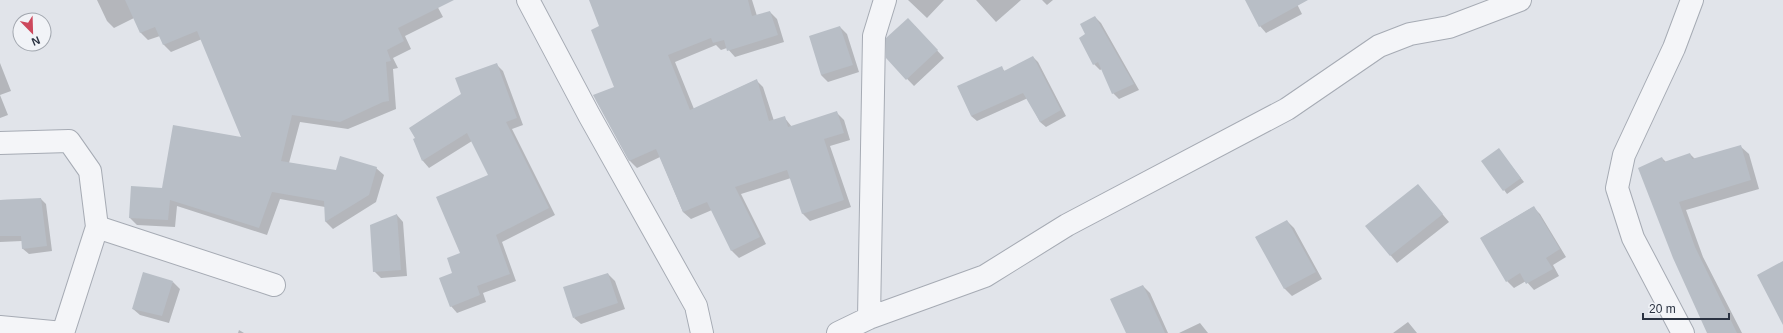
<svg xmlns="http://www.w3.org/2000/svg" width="1783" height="333" font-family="Arial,sans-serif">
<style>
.shadow{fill:#0003}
.building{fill:#b8bec6}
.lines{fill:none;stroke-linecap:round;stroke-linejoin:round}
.minor-casing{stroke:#a6abb4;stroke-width:24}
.minor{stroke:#f4f5f8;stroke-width:22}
</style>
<rect width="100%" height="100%" fill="#e1e4ea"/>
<!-- shadow -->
<path class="shadow" d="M 97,0 L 434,0 L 443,17 L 405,36 L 411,49 L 393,58 L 398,68 L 393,69 L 396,109 L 348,129 L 300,122 L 289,163 L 337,171 L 376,168 L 384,175 L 376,202 L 333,229 L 326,222 L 325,207 L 280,199 L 267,235 L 177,206 L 175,227 L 137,225 L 130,218 L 163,189 L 243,138 L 202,39 L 171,52 L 164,45 L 160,36 L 148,40 L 141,33 L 134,18 L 114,28 L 107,21 Z
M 590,0 L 752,0 L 757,16 L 770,12 L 777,19 L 784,42 L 735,57 L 727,48 L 721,50 L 716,45 L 675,62 L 694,109 L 756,80 L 763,87 L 774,121 L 784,117 L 792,127 L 837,113 L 844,120 L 850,140 L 830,146 L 851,207 L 810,221 L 803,214 L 791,178 L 741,194 L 766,244 L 739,258 L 732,251 L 712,210 L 691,219 L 683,212 L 660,157 L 637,168 L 630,161 L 596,100 L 615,87 L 601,27 Z
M 908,0 L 944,0 L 927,18 Z
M 976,0 L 1021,0 L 996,22 Z
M 1042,0 L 1053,0 L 1047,5 Z
M 1246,0 L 1295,0 L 1302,14 L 1266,33 L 1260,26 Z
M 1095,17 L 1101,23 L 1139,90 L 1119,99 L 1113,93 L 1102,69 L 1100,70 L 1094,64 L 1086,35 Z
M 915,26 L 944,58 L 914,86 L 887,58 Z
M 840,27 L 847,34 L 859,72 L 828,82 L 821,75 Z
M 1033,57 L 1038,62 L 1066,116 L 1046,127 L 1040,122 L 1028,98 L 977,121 L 971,116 L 1001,68 L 1006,72 Z
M 0,63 L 11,91 L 0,95 L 8,115 L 0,118 Z
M 496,64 L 503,71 L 523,125 L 512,129 L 555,215 L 502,242 L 516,281 L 483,293 L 486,302 L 457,313 L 451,306 L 454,273 L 490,175 L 472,141 L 429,168 L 423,161 L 414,140 Z
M 1740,146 L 1749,154 L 1759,189 L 1686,210 L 1703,257 L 1742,333 L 1708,333 L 1662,158 L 1666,162 L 1690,154 L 1695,159 Z
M 1499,150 L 1524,182 L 1507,194 L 1483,161 Z
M 1418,185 L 1449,222 L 1397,263 L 1367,227 Z
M 41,199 L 46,204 L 52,251 L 29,254 L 23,249 L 22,241 L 0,242 L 0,200 Z
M 1533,207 L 1540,214 L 1566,257 L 1553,265 L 1559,276 L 1534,290 L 1526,281 L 1514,288 L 1507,281 L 1481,238 Z
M 397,215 L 403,222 L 407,276 L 381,278 L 374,271 Z
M 1287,221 L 1294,228 L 1322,279 L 1292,296 L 1285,289 L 1257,238 Z
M 608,274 L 615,281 L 625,309 L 581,324 L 574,318 Z
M 173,282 L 180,289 L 169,323 L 140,315 L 133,309 Z
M 1143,286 L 1150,293 L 1168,333 L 1127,333 Z
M 1408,322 L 1417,333 L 1393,333 Z
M 1200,323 L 1208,333 L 1179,333 Z
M 239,330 L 244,333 L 238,333 Z"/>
<!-- building -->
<path class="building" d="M 125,0 L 454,0 L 398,28 L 404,41 L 387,50 L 391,61 L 386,62 L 389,101 L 383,102 L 340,122 L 292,115 L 281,161 L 336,170 L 340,156 L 377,167 L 369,195 L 325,222 L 324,201 L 272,192 L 259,228 L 170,200 L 168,220 L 129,218 L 131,186 L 162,188 L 173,125 L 241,137 L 197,31 L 163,45 L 155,27 L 140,33 Z
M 589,0 L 748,0 L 752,16 L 770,11 L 778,35 L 727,51 L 724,40 L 713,43 L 711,38 L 668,55 L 690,110 L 757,79 L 769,121 L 785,116 L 788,127 L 837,111 L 844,133 L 824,139 L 844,200 L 802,214 L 787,170 L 735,187 L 760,237 L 731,251 L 707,202 L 683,212 L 656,149 L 629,161 L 593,95 L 614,87 L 591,30 L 599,26 Z
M 1245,0 L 1308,0 L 1259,27 Z
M 1095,16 L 1134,84 L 1112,94 L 1098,62 L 1093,65 L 1079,38 L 1085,34 L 1080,24 Z
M 908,18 L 938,50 L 906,80 L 886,58 L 886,38 Z
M 840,26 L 853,65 L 821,75 L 809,36 Z
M 1033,56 L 1061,110 L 1040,122 L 1023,93 L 971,116 L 957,86 L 1002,66 L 1004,71 Z
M 497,63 L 517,118 L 506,122 L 549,208 L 496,235 L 510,274 L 477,286 L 480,295 L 450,307 L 439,278 L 452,273 L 447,258 L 460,253 L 436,197 L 488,175 L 467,133 L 422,161 L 413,139 L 415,138 L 409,128 L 461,94 L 455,78 Z
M 1741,145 L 1751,180 L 1679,202 L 1695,247 L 1737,333 L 1707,333 L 1673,258 L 1638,168 L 1662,157 L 1664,162 L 1690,153 L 1692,159 Z
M 1499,148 L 1521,178 L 1503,191 L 1481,161 Z
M 1418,184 L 1443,214 L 1390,256 L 1365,226 Z
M 41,198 L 47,246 L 22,249 L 21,236 L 0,236 L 0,200 Z
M 1534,206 L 1560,249 L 1546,258 L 1553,269 L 1526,284 L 1520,273 L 1506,282 L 1480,238 Z
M 397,214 L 401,270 L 373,272 L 370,225 Z
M 1287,220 L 1316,272 L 1284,289 L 1255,237 Z
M 1783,261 L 1783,325 L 1757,275 Z
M 143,272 L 173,281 L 162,316 L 132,309 Z
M 608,273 L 618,303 L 573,318 L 563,287 Z
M 1143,285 L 1165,333 L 1126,333 L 1110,299 Z"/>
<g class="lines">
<defs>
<path id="minor" d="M 528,0 L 589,115 L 696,306 L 702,333
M 0,143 L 69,141 L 90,171 L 97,227 L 274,285
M 869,318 L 874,36 L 885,0
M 0,327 L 63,333
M 63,333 L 97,227
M 838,333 L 869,318 L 985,276 L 1067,225 L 1287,109 L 1379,46 L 1410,34 L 1449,27 L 1520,0
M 1683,333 L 1633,238 L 1617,188 L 1624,155 L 1674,48 L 1692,0"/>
</defs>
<!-- minor casing -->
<use href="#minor" class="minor-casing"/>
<!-- minor -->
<use href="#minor" class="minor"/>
</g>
<!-- north arrow -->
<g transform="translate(32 32) rotate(157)"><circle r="19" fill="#f1f3f7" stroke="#a1a6ae"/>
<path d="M0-3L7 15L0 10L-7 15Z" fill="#cd485c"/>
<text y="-6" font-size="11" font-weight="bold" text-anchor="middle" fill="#2a3241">N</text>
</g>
<!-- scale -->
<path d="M1643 313v6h86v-6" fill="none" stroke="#2a3241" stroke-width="2"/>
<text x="1649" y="313" font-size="12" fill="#2a3241" stroke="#f1f3f7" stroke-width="3" paint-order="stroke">20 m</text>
</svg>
